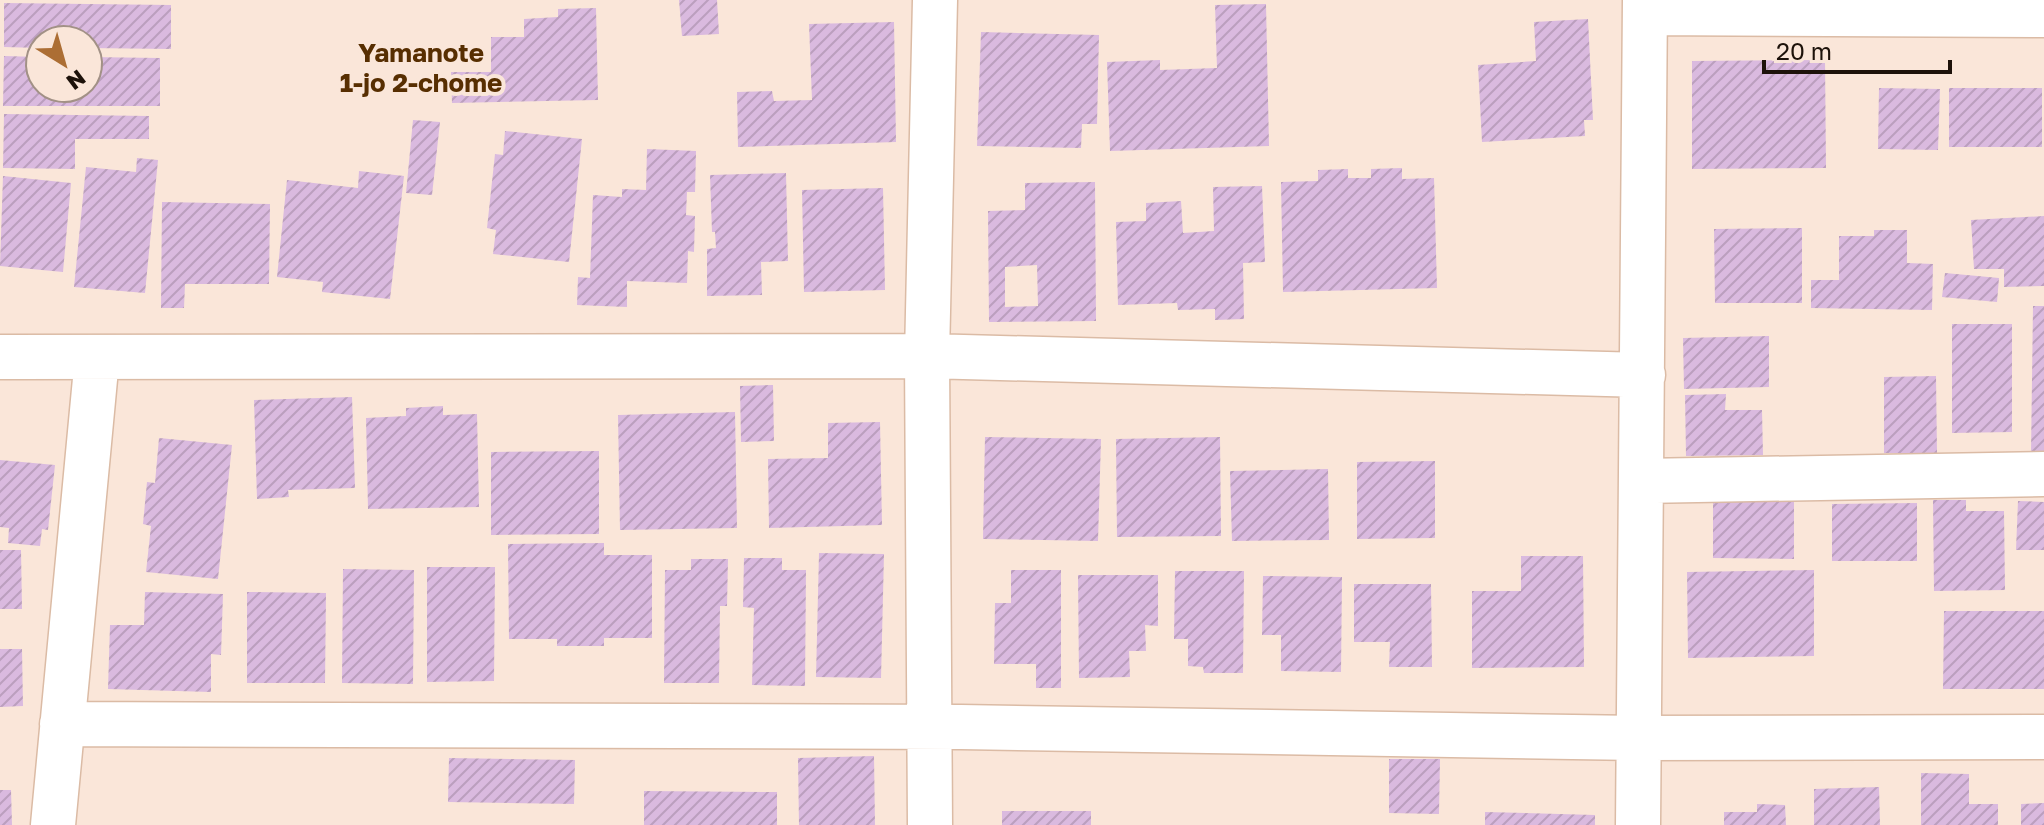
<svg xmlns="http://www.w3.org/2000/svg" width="2044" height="825" font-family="'Golos Text',sans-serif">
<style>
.building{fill:url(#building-hatch);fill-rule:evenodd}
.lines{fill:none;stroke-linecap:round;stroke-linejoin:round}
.minor-casing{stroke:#dbbba5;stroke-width:47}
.minor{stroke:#fff;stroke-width:44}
.labels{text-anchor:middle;stroke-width:8;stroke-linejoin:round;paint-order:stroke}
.neighbourhood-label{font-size:26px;font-weight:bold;fill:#572e01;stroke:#fae6d9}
</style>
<defs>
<pattern id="building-hatch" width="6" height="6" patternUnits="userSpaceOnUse" patternTransform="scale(2)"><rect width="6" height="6" fill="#dabadf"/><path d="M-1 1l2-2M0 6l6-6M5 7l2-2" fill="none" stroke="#bb9fbe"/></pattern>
</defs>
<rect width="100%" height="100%" fill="#fae6d9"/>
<!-- building -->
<path class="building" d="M 679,0 L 717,0 L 719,34 L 682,36 Z
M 4,3 L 171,5 L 171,49 L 88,48 L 88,40 L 40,40 L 40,48 L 4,47 Z
M 1266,4 L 1269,146 L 1110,151 L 1107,62 L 1160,60 L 1160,70 L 1217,68 L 1215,5 Z
M 596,8 L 598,100 L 452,103 L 451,72 L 491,72 L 491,37 L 524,37 L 524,19 L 558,17 L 558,9 Z
M 1588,19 L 1593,120 L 1584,120 L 1585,136 L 1482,142 L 1478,65 L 1536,61 L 1534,22 Z
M 894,22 L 896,142 L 738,147 L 737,92 L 772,91 L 774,101 L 812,100 L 809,24 Z
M 981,32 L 1099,35 L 1097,124 L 1082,124 L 1081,148 L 977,146 Z
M 4,56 L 40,57 L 40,88 L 88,88 L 88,57 L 160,58 L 160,106 L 3,106 Z
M 1825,60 L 1826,168 L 1692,169 L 1692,61 Z
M 1879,88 L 1940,89 L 1938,150 L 1878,149 Z
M 1949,88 L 2042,88 L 2042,147 L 1949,147 Z
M 4,114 L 149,116 L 149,139 L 75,139 L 75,169 L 3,168 Z
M 413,120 L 440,122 L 432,195 L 406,193 Z
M 505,131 L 582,139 L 569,262 L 493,254 L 496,230 L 487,228 L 495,154 L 503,155 Z
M 647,149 L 696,151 L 695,192 L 687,192 L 686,215 L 695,216 L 694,252 L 688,251 L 687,283 L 627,281 L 627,307 L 577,305 L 578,277 L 590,278 L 593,195 L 622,197 L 622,189 L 646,190 Z
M 137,158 L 158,160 L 145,293 L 74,287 L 86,167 L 136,172 Z
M 1402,168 L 1402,179 L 1434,178 L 1437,288 L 1283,292 L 1281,182 L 1318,181 L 1318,170 L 1348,169 L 1348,178 L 1371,178 L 1371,169 Z
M 359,171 L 404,176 L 390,299 L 322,292 L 323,282 L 277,277 L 287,180 L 358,188 Z
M 786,173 L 788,261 L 761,262 L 762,295 L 707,296 L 707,249 L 716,248 L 715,232 L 712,232 L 710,175 Z
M 3,176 L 71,183 L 63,272 L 0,266 Z
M 1095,182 L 1096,321 L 989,322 L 988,211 L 1025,210 L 1025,183 ZM 1037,265 L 1038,306 L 1005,307 L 1005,267 Z
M 1262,186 L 1265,262 L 1243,263 L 1244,319 L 1215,320 L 1215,309 L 1178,310 L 1177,303 L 1118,305 L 1116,222 L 1146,221 L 1146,203 L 1181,201 L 1183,233 L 1214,231 L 1213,187 Z
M 883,188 L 885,290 L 804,292 L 802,190 Z
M 162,202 L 270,204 L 269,284 L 185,284 L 184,308 L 161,308 Z
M 2044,216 L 2044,286 L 2004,287 L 2004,269 L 1974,269 L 1971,220 Z
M 1802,228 L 1802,303 L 1715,303 L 1714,229 Z
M 1874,230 L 1907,230 L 1907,263 L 1933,264 L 1932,310 L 1811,308 L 1811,280 L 1839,280 L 1839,236 L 1874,236 Z
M 1945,273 L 1999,278 L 1997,302 L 1942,297 Z
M 2033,306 L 2044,306 L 2044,453 L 2031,453 Z
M 1952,324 L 2012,324 L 2012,432 L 1952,433 Z
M 1769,336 L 1769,387 L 1684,389 L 1683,338 Z
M 1936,376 L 1937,453 L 1884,453 L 1884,377 Z
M 773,385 L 774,441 L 741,442 L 740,386 Z
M 1726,394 L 1725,410 L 1762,410 L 1763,455 L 1686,456 L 1685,395 Z
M 352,397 L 355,488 L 288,490 L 289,497 L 257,499 L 254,400 Z
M 443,406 L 443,415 L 477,414 L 479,507 L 368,509 L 366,418 L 406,416 L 406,408 Z
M 735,412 L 737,528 L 620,530 L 618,415 Z
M 880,422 L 882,525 L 769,528 L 768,459 L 828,458 L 828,423 Z
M 985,437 L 1101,439 L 1098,541 L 983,539 Z
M 1220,437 L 1221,536 L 1117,537 L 1116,439 Z
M 159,438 L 232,445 L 218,579 L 146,572 L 151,526 L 143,524 L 147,482 L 155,483 Z
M 599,451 L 599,534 L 491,535 L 491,452 Z
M 0,460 L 55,465 L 48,530 L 42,529 L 40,546 L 8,543 L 9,528 L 0,527 Z
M 1435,461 L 1435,538 L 1357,539 L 1357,462 Z
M 1328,469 L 1329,540 L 1232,541 L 1230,471 Z
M 1713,497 L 1794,498 L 1794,559 L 1713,558 Z
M 1933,500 L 1966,500 L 1966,511 L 2004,511 L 2005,590 L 1934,591 Z
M 2018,501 L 2044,502 L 2044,550 L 2016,550 Z
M 1917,503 L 1917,561 L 1832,561 L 1832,504 Z
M 604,543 L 604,555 L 652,555 L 652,638 L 604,638 L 604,646 L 557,646 L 557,639 L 509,639 L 508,544 Z
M 0,550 L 21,550 L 22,609 L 0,609 Z
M 819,553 L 884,554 L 881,678 L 816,677 Z
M 1521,556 L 1583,556 L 1584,667 L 1472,668 L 1472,591 L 1521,591 Z
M 744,558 L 782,558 L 782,570 L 806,570 L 805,686 L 752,685 L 754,608 L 743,607 Z
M 691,559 L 728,559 L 727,606 L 720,606 L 719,683 L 664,683 L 665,570 L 691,570 Z
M 427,567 L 495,567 L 494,681 L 427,682 Z
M 343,569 L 414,570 L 413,684 L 342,683 Z
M 1011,570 L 1061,570 L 1061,688 L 1036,688 L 1036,664 L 994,664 L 995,603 L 1011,603 Z
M 1814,570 L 1814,656 L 1688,658 L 1687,572 Z
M 1175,571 L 1244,571 L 1243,673 L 1204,673 L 1203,667 L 1188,666 L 1188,639 L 1174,639 Z
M 1078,575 L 1158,575 L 1158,626 L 1145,625 L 1146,651 L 1129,651 L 1130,677 L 1079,678 Z
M 1263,576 L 1342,577 L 1341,672 L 1281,671 L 1281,635 L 1262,635 Z
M 1354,584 L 1431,584 L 1432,667 L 1389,667 L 1390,642 L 1354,642 Z
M 145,592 L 223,594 L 221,655 L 211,654 L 211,692 L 108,689 L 110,625 L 144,625 Z
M 247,592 L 326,593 L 325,683 L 247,683 Z
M 1944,611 L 2044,611 L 2044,689 L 1943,689 Z
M 0,649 L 22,649 L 23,706 L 0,707 Z
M 874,756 L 875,825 L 799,825 L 798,758 Z
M 449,758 L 575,760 L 574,804 L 448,802 Z
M 1389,759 L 1440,759 L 1439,814 L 1389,813 Z
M 1921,773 L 1969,774 L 1969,804 L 1998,804 L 1998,825 L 1921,825 Z
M 1879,787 L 1880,825 L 1814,825 L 1814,789 Z
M 0,790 L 11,790 L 12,825 L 0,825 Z
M 644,791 L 777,792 L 777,825 L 644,825 Z
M 2044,803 L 2044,825 L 2021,825 L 2021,804 Z
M 1757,804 L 1785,805 L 1786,825 L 1724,825 L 1724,812 L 1757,812 Z
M 1002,811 L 1091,811 L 1091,825 L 1002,825 Z
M 1485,812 L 1595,815 L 1595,825 L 1485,825 Z"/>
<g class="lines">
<defs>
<path id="minor" d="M 1645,13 L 2044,15
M 0,357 L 927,356 L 1643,375
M 1642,481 L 2044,474
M 62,724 L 961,727 L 1638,738 L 2044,737
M 53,825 L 97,358
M 930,825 L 927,356 L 935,0
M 1638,825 L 1645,0"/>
</defs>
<!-- minor casing -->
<use href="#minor" class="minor-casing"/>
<!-- minor -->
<use href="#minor" class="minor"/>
</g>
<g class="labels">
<!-- neighbourhood labels -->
<g class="neighbourhood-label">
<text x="421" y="62">Yamanote<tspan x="421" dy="30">1-jo 2-chome</tspan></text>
</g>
</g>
<!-- north arrow -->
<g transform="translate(64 64) rotate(143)"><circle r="38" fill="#fae6d9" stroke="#a29186" stroke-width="2"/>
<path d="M0-6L14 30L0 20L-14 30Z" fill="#ac6e34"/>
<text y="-12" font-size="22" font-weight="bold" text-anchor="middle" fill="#1d120a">N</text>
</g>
<!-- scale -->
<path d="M1764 60v12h186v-12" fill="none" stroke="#1d120a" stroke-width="4"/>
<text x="1776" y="60" font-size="24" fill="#1d120a" stroke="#fae6d9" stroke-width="6" paint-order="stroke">20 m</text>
</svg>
